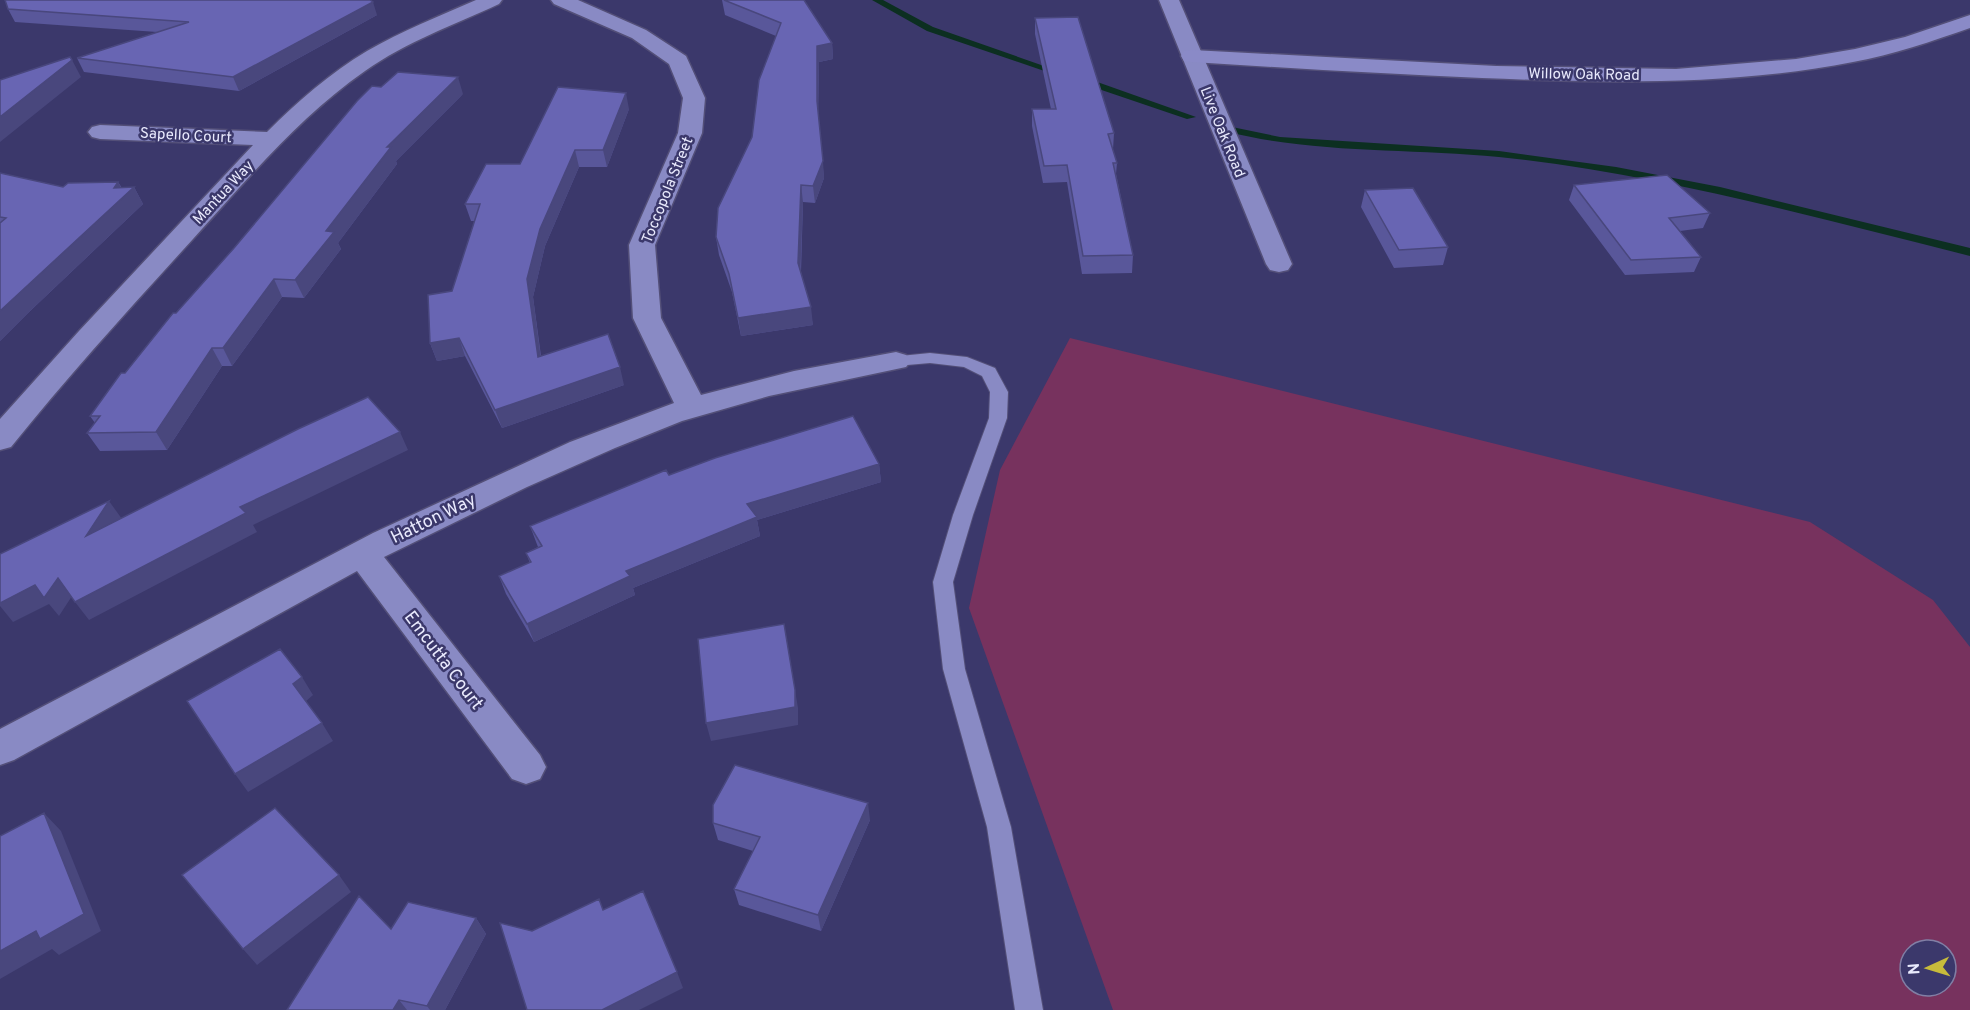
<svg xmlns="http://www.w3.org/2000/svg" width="1970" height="1010" font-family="Overpass,sans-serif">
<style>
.green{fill:#77325e;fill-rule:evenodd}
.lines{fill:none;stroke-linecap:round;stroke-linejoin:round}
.stream{fill:#0c2f21;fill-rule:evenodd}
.lane-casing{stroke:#534f78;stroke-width:2}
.street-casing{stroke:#534f78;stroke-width:3}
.secondary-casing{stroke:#534f78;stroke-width:3}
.lane{fill:#898ac4;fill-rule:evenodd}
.street{fill:#898ac4;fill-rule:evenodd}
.secondary{fill:#8a8ac7;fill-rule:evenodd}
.wall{fill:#59579a}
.shaded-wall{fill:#49477d}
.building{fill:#6865b3;stroke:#49477d;stroke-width:1.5}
.labels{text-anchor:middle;stroke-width:5;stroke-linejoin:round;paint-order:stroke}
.far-street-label{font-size:15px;fill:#e9eafd;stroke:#3b386b}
.street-label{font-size:18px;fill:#e9eafd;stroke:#3b386b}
</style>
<rect width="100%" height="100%" fill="#3b386b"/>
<!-- green -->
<path class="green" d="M 1070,338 L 1810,522 L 1933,600 L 1970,647 L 1970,1010 L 1113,1010 L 969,608 L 1000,470 ZM 1910,950 L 1946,950 L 1946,986 L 1910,986 Z"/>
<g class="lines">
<!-- stream -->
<path class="stream" d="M 872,0 L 883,0 L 933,27 L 1064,73 L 1056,75 L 927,31 Z
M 1078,78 L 1086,78 L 1196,117 L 1187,119 L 1078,82 Z
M 1232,127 L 1280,137 L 1499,151 L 1616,167 L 1720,187 L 1970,248 L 1970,256 C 1814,217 1659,174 1499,157 C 1409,148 1317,154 1228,132 L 1227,130 Z"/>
<defs>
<path id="lane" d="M 930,353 L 967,357 L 995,368 L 1008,392 L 1007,418 L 973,515 L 953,582 L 965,669 L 1011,827 L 1043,1010 L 1015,1010 L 987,827 L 943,669 L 933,582 L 953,515 L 989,418 L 990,392 L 982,376 L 964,367 L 930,363 L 896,366 L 890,365 L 887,361 L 890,357 Z"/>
<path id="street" d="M 476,0 L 502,0 L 499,4 C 454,25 406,42 365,71 C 299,117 247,180 193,239 C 131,307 69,375 11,447 L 0,450 L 0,419 L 79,331 L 253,145 L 100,139 L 92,137 L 88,132 L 92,127 L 100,125 L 267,132 C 297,102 330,73 367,51 C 402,31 439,16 476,0 Z
M 551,0 L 578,0 L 646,30 L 686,56 L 705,98 L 702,133 L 655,245 L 661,318 L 701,395 L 794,371 L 896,352 L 906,355 L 911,361 L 906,367 L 769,396 L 682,421 L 615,448 L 527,487 L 384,557 L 540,755 L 546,767 L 540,779 L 526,784 L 512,779 L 357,571 L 14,760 L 0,765 L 0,729 L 373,533 L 570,442 L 674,403 L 633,318 L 629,245 L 678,133 L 683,98 L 669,64 L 632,38 L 554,4 Z
M 1159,0 L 1179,0 L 1292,264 L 1288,270 L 1279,272 L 1270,270 L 1266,264 Z"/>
<path id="secondary" d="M 1970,15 L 1970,28 C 1932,41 1893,55 1853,62 C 1730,86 1606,83 1482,78 C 1385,74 1289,68 1192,62 L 1184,61 L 1181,56 L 1184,51 L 1192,50 L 1496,66 L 1676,69 L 1796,59 L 1855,49 L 1905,37 Z"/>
</defs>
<!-- lane casing -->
<use href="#lane" class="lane-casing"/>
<!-- street casing -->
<use href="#street" class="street-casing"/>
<!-- secondary casing -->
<use href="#secondary" class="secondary-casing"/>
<!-- lane -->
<use href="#lane" class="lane"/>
<!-- street -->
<use href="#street" class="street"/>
<!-- secondary -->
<use href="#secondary" class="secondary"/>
</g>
<!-- wall -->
<path class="wall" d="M 722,0 L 804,0 L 832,43 L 833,59 L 819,62 L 818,118 L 824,178 L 815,203 L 803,202 L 801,272 L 813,325 L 741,336 L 732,292 L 719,255 L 716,237 L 752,137 L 776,36 L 725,15 Z
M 8,9 L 377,15 L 239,91 L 84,72 L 77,58 L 157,32 L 15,22 Z
M 1035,18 L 1114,133 L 1113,150 L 1117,163 L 1116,174 L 1133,255 L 1132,273 L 1082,274 L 1067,182 L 1043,183 L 1032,126 L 1032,109 L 1051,109 L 1035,34 Z
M 463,94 L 396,161 L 397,164 L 338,243 L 341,249 L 304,298 L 282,297 L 232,366 L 222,366 L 167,450 L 100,451 L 87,433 L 95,423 L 90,416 L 176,313 Z
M 629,109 L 607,167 L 579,167 L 545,246 L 533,297 L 541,356 L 624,385 L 502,428 L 465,356 L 437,361 L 430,343 L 452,291 L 475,221 L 471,221 L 465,204 L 520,164 Z
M 0,173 L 63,187 L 118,182 L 122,188 L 134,187 L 143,204 L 28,313 L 0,341 Z
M 1574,185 L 1710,213 L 1703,228 L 1680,231 L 1701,257 L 1694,272 L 1625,275 L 1569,200 Z
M 1365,190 L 1448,247 L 1443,265 L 1394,268 L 1361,207 Z
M 879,464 L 881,482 L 757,520 L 760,536 L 633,588 L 635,595 L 534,642 L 506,594 L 499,576 L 530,563 L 526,553 L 538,547 L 530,526 L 669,475 Z
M 870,820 L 821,931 L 739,905 L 734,889 L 753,851 L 718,840 L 713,823 Z
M 476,918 L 486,934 L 445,1010 L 287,1010 L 391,929 Z"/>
<!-- shaded-wall -->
<path class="shaded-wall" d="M 373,2 L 377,15 L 239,91 L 233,77 Z
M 832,43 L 833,59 L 819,62 L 818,118 L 817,101 L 817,46 Z
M 72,60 L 81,77 L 0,142 L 0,117 Z
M 458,77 L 463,94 L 396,161 L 397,164 L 338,243 L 341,249 L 304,298 L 295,280 L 326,231 L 387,147 Z
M 626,93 L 629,109 L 607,167 L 603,150 Z
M 575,150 L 579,167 L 545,246 L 533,297 L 543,375 L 538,357 L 527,279 L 540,229 Z
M 823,161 L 824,178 L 815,203 L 813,186 Z
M 118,182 L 125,195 L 134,187 L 143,204 L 28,313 L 0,341 L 0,311 Z
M 801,185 L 803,202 L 800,281 L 798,263 Z
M 274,279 L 282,297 L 232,366 L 223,348 Z
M 811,307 L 813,325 L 741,336 L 738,318 Z
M 459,338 L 465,356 L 437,361 L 430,343 Z
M 212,348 L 222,366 L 167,450 L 156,432 Z
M 620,367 L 624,385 L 502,428 L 495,410 Z
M 400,432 L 408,450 L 253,525 L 257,532 L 89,620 L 75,602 L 240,507 Z
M 879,464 L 881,482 L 757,520 L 760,536 L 633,588 L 635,595 L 534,642 L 527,624 L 626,571 L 747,504 Z
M 109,501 L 122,519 L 86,536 Z
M 58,578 L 72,596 L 59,616 L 49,604 L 13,622 L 0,606 L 0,603 L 35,585 Z
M 784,624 L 798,708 L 798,725 L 711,741 L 706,723 Z
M 302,677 L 313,695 L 305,702 L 293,684 Z
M 322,723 L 333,741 L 248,792 L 235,774 Z
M 868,803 L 870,820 L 821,931 L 818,915 Z
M 44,813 L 61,831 L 101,931 L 59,955 L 52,949 L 0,979 L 0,951 L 36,931 Z
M 339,875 L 351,892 L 257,965 L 243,949 Z
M 476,918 L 486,934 L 445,1010 L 430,1010 L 427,1006 Z
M 677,972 L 683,988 L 639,1010 L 602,1010 Z
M 399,1000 L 407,1010 L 393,1010 Z"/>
<!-- building -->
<path class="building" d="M 5,0 L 370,0 L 373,2 L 233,77 L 77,58 L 189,22 L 8,9 Z
M 724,0 L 804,0 L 832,43 L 817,46 L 817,101 L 823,161 L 813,186 L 801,185 L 798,263 L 811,307 L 738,318 L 729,274 L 716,237 L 718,208 L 752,137 L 759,80 L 781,23 Z
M 1078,17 L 1114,133 L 1108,134 L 1117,163 L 1113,163 L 1133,255 L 1083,256 L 1067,165 L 1044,166 L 1032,109 L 1056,109 L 1035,18 Z
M 70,57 L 72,60 L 0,117 L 0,80 Z
M 398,72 L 458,77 L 387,147 L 391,147 L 326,231 L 334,232 L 295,280 L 274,279 L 223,348 L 212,348 L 156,432 L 87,433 L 100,416 L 90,416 L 121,373 L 125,373 L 173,313 L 176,313 L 234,248 L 357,101 L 372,86 L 381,87 Z
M 558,87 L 626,93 L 603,150 L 575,150 L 540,229 L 527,279 L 538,357 L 608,334 L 620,367 L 495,410 L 459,338 L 430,343 L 428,295 L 452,291 L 480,204 L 465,204 L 486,164 L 520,164 Z
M 0,173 L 63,187 L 68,183 L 118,182 L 114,188 L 134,187 L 0,311 L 0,223 L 6,218 L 0,217 Z
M 1667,175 L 1710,213 L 1669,218 L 1701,257 L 1631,260 L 1574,185 Z
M 1413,188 L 1448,247 L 1399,250 L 1365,190 Z
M 368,397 L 400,432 L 240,507 L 246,513 L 75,602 L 58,578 L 44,598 L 35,585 L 0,603 L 0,554 L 109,501 L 86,536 L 298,429 Z
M 853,416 L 879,464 L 747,504 L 757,517 L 626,571 L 630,576 L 527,624 L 499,576 L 531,562 L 526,553 L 542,546 L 530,526 L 666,470 L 669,475 L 715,458 Z
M 784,624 L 795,690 L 795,707 L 706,723 L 698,639 Z
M 280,649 L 302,677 L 293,684 L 322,723 L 235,774 L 187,701 Z
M 735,765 L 868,803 L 818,915 L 734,889 L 760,837 L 713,823 L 713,805 Z
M 275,808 L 339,875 L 243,949 L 182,875 Z
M 44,813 L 84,914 L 40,939 L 36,931 L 0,951 L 0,836 Z
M 643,891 L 677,972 L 602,1010 L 527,1010 L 500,923 L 532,931 L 599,899 L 603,910 Z
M 359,896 L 391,929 L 408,902 L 476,918 L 427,1006 L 399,1000 L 393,1010 L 287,1010 Z"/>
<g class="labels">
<!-- far-street labels -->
<g class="far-street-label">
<text transform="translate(1584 74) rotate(1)" y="5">Willow Oak Road</text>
<text transform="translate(1223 132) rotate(68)" y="5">Live Oak Road</text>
<text transform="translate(186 135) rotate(3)" y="5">Sapello Court</text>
<text transform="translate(667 190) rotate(-68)" y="5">Toccopola Street</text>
<text transform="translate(223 192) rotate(-47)" y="5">Mantua Way</text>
</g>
<!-- street labels -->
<g class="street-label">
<text transform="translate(433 518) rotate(-26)" y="6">Hatton Way</text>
<text transform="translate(444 660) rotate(53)" y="6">Emcutta Court</text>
</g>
</g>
<!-- north arrow -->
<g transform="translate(1928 968) rotate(266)"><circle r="28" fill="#3b386b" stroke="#817fa5" stroke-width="1.5"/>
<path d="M0-4.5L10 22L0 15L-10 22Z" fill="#c7bb3b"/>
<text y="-9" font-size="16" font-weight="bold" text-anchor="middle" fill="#e9eafd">N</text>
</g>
</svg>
